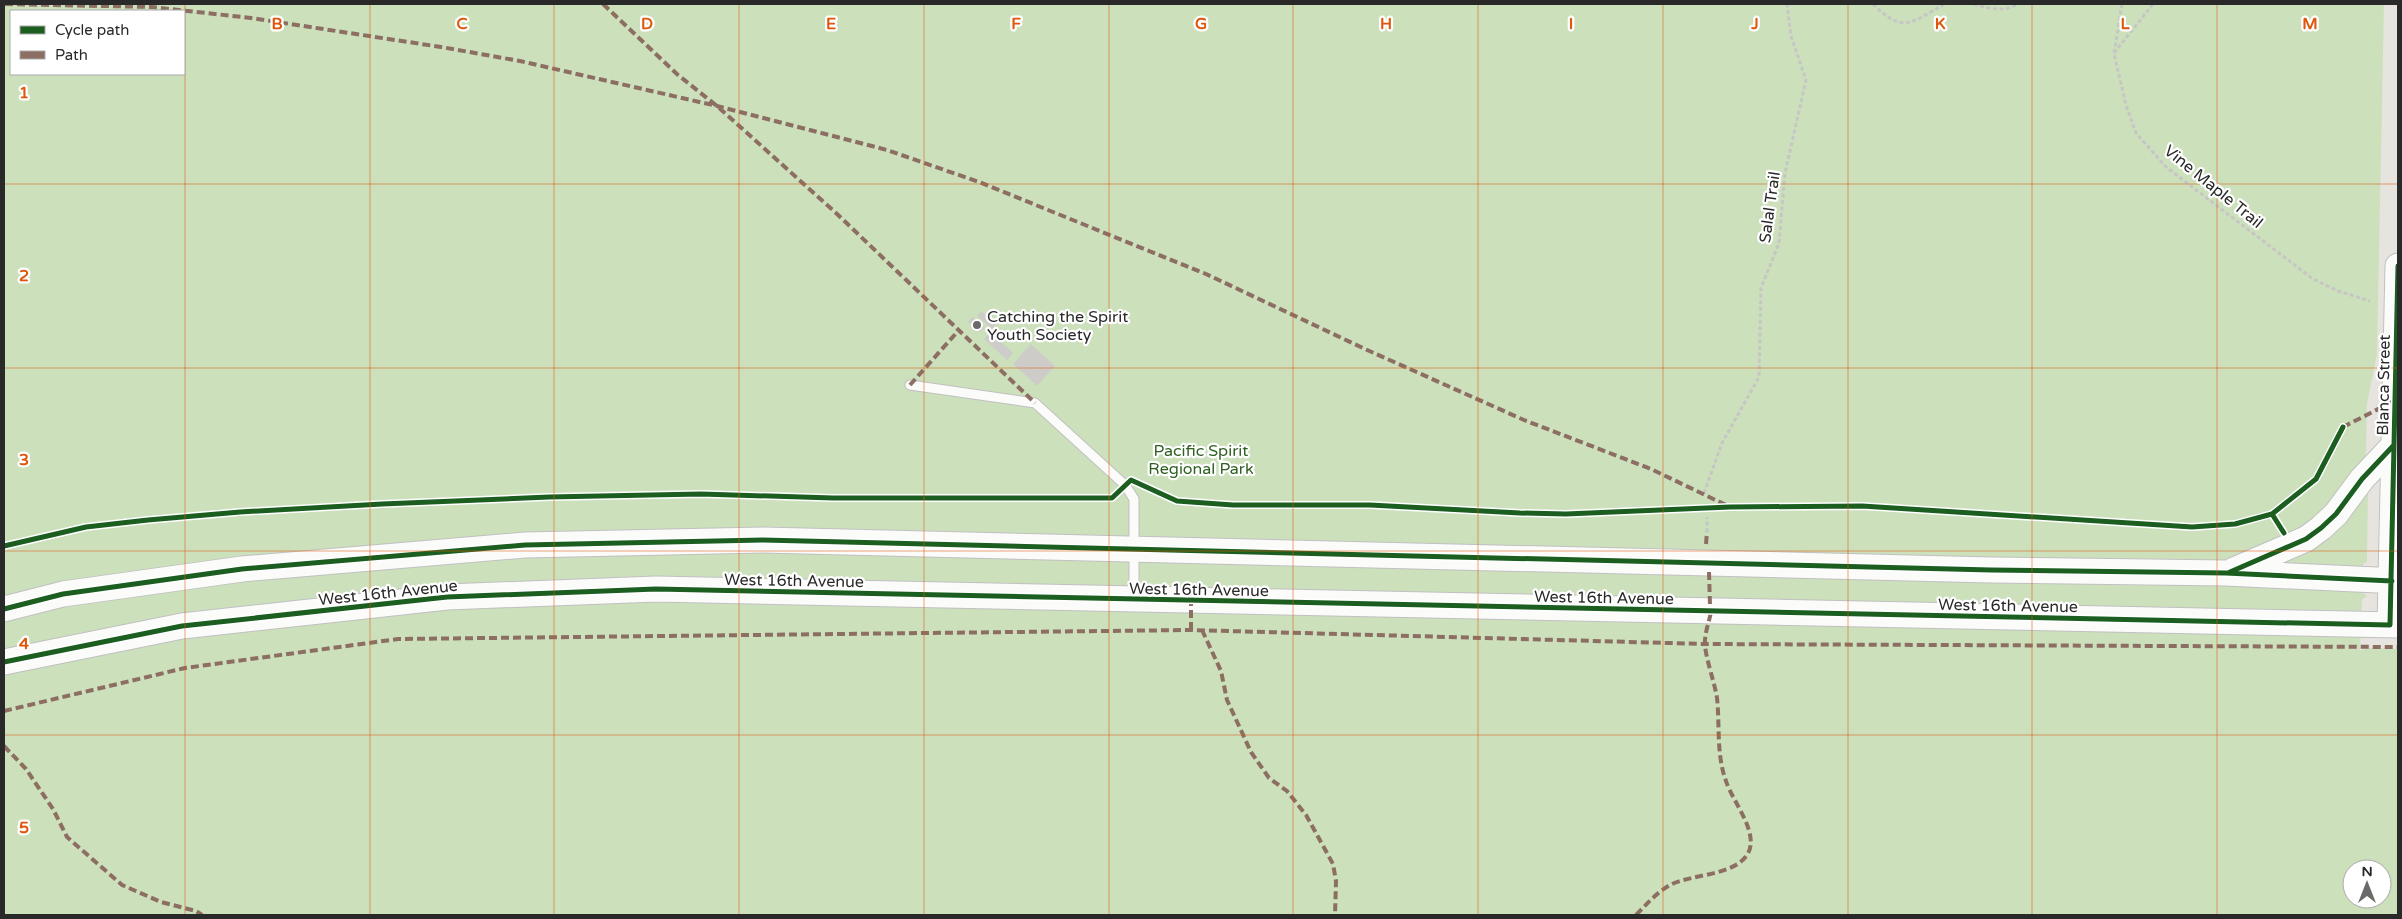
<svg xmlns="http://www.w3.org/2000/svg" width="2402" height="919" font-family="'Varela Round',sans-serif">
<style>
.green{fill:#cce0bc;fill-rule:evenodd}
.building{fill:#ceccc9}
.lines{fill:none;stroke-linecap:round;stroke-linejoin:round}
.lane-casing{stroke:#c1c0c1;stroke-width:11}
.secondary-casing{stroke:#c1c0c1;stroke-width:27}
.path{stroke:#c6c6c5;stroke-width:3;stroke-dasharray:4 2.5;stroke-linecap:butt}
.lane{stroke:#fbfbfa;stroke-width:9}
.secondary{stroke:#fbfbfa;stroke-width:25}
.quiet{stroke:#8d6e63;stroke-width:4;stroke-dasharray:8 4;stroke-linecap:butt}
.cycleway-casing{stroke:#fff;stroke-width:8}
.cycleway{stroke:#1b5e20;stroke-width:5}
.grid{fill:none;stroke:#de570d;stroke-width:1;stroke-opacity:0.55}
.poi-dot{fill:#6c6a69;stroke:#fff;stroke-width:2}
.labels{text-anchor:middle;stroke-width:4.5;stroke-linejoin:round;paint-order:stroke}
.street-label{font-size:16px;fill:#292929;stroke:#fff}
.poi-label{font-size:16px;fill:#292929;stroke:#fff;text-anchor:start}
.park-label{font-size:16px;fill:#2f5f21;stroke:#fff}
.grid-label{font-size:16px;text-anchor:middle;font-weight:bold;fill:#de570d;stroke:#fff;stroke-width:4.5;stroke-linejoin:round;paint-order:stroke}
</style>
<rect width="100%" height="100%" fill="#e7e4e0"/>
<!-- green -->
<path class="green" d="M 4,4 L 2384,4 L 2377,354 L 2367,404 L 2365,489 L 2368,491 L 2367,558 L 2367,562 L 2363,564 L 2362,592 L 2367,596 L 2362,600 L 2360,651 L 2368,648 L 2398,649 L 2398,915 L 4,915 ZM 11,11 L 184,11 L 184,74 L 11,74 ZM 2352,869 L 2382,869 L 2382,899 L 2352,899 Z"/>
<!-- building -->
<path class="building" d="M 981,311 L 996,324 L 992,329 L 977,316 Z
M 972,317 L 985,327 L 981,332 L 968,322 Z
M 990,332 L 1013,353 L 1007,360 L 984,339 Z
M 1031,344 L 1055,366 L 1037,386 L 1013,364 Z"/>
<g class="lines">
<defs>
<path id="lane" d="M 910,385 L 1035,403 L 1125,485 L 1134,499 L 1134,597"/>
<path id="secondary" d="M 2232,571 L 2306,539 L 2321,528 L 2336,514 L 2362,479 L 2394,445
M 4,609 L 63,594 L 242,569 L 525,545 L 763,540 L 1991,570 L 2226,573 L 2398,581
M 2390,625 L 2398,266
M 4,662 L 182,626 L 447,597 L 656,589 L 2398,625"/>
</defs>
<!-- lane casing -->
<use href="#lane" class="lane-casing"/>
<!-- secondary casing -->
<use href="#secondary" class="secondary-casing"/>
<!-- path -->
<path class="path" d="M 1873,4 C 1904,35 1911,22 1945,4
M 1974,4 C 1988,8 2004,13 2017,4
M 2122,4 L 2114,54 L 2126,105 L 2136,133 L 2166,167 L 2313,279 L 2338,291 L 2370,301
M 2114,53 L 2153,4
M 1704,493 L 1722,443 L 1759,377 L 1761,288 L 1779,243 L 1785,173 L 1806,80 L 1791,36 L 1787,4
M 1707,532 L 1707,517"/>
<!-- lane -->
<use href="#lane" class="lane"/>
<!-- secondary -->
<use href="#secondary" class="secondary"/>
<!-- quiet -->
<path class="quiet" d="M 5,4 L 152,7 L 251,18 L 441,47 L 520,61 L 717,106 L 887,150 L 979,182 L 1206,274 L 1365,349 L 1524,420 L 1651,469 L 1728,506
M 603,4 L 678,75 L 717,106 L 836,213 L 1035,403
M 910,385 L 959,330
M 2343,427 L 2394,401
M 1706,544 L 1707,532
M 1709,572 L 1710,605
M 1191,630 L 1191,601
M 1202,630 L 1221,671 L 1227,700 L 1251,752 L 1269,778 L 1287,791 L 1306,815 L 1333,864 L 1336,881 L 1335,915
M 4,711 L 185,668 L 398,639 L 1191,630 L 1705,644 L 2398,647
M 4,746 L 26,769 L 53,809 L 67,837 L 122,885 L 161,902 L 196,911 L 202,915
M 1636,915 C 1647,904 1656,893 1670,885 C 1691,874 1733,876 1747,855 C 1761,834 1732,801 1726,781 C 1716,754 1720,725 1717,698 C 1714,680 1707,663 1705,646 C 1704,635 1709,622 1711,612"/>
<defs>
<path id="cycleway" d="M 2272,514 L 2316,479 L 2343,427
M 4,546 L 86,527 L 148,520 L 240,512 L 382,504 L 549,497 L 701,494 L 833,498 L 1112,498 L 1131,480 L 1177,501 L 1233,505 L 1370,505 L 1520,513 L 1566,514 L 1730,507 L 1862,506 L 2192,527 L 2235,524 L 2272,514 L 2284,533
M 2230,572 L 2306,539 L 2321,528 L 2336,514 L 2362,479 L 2394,445
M 4,609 L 63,594 L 242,569 L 525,545 L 763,540 L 1991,570 L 2226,573 L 2392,581
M 4,662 L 182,626 L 447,597 L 656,589 L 2390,625 L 2398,266"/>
</defs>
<!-- cycleway casing -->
<use href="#cycleway" class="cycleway-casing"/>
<!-- cycleway -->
<use href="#cycleway" class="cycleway"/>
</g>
<!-- grid -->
<path class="grid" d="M 185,4 L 185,915M 370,4 L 370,915M 554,4 L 554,915M 739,4 L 739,915M 924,4 L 924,915M 1109,4 L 1109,915M 1293,4 L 1293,915M 1478,4 L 1478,915M 1663,4 L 1663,915M 1848,4 L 1848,915M 2032,4 L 2032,915M 2217,4 L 2217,915M 4,184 L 2398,184M 4,368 L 2398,368M 4,551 L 2398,551M 4,735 L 2398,735"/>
<!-- markers -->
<circle class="poi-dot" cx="977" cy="325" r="5"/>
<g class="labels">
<!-- street labels -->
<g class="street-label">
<text transform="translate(2214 186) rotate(39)" y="6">Vine Maple Trail</text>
<text transform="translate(1769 207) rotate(-82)" y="6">Salal Trail</text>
<text transform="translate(2383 385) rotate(-89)" y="6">Blanca Street</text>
<text transform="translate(794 580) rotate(1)" y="6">West 16th Avenue</text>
<text transform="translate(1199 589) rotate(1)" y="6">West 16th Avenue</text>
<text transform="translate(388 592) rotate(-6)" y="6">West 16th Avenue</text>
<text transform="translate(1604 597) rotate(1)" y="6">West 16th Avenue</text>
<text transform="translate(2008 605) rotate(1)" y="6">West 16th Avenue</text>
</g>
<!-- poi labels -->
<g class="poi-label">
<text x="987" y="322">Catching the Spirit<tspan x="987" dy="18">Youth Society</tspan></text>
</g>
<!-- park labels -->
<g class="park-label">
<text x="1201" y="456">Pacific Spirit<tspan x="1201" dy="18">Regional Park</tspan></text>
</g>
</g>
<g class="grid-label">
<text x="277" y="29">B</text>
<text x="462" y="29">C</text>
<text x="647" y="29">D</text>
<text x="831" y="29">E</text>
<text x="1016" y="29">F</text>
<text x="1201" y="29">G</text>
<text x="1386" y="29">H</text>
<text x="1571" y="29">I</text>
<text x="1755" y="29">J</text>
<text x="1940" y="29">K</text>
<text x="2125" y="29">L</text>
<text x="2310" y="29">M</text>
<text x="24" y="98">1</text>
<text x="24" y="281">2</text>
<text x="24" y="465">3</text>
<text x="24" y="649">4</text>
<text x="24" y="833">5</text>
</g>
<!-- border -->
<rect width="2402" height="919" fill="none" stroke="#292929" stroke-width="10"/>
<!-- legend -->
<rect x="10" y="10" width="175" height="65" fill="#ffffff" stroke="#a9a9a9"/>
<rect x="20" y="26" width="25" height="8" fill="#1b5e20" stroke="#a9a9a9"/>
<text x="55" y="35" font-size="15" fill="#292929">Cycle path</text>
<rect x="20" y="51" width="25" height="8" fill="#8d6e63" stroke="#a9a9a9"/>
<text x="55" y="60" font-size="15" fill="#292929">Path</text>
<!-- north arrow -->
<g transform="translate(2367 884)"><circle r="24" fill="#ffffff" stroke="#a9a9a9"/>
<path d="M0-4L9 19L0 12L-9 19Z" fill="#6c6a69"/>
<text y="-8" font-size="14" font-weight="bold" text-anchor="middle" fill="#292929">N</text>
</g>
</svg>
